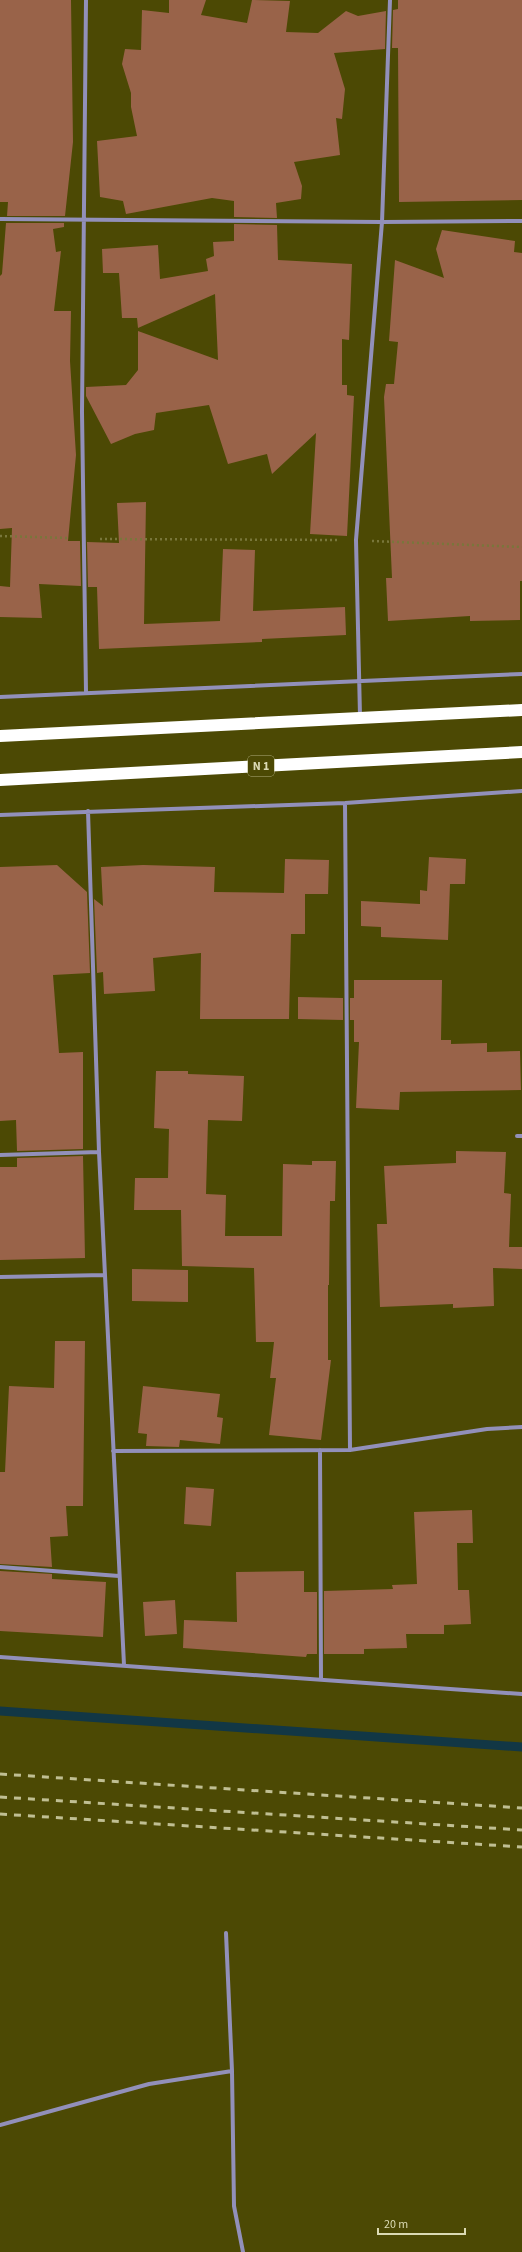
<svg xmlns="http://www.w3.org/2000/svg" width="522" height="2252" font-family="'Source Sans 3',sans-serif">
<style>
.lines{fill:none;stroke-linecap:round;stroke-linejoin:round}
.stream{stroke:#123745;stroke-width:9}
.building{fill:#996349}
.path{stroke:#79773b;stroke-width:2.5;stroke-dasharray:2 3;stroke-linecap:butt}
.street{stroke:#9290ba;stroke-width:4}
.highway{stroke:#fff;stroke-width:12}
.rail{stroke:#c0bf93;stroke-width:3;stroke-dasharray:7 7;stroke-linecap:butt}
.labels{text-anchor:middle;stroke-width:4;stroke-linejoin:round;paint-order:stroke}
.shield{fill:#4c4904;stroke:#b0ae7f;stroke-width:1}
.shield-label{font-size:12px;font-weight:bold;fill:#dbdab4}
</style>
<rect width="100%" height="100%" fill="#4c4904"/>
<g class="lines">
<!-- stream -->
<path class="stream" d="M 0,1711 L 522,1747"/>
</g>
<!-- building -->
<path class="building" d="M 0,0 L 71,0 L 73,142 L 65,216 L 7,216 L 8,202 L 0,202 Z
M 169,0 L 206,0 L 201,15 L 247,23 L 252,0 L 290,1 L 286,32 L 318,33 L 346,11 L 358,16 L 386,11 L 385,49 L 334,53 L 345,89 L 342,119 L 336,118 L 340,155 L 294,162 L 302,186 L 301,199 L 276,203 L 277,218 L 234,217 L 234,201 L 212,198 L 126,214 L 123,201 L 100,197 L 97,141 L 137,136 L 131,107 L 131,93 L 122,64 L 125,49 L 141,50 L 142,10 L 169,13 Z
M 398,0 L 522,0 L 522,200 L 399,202 L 398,48 L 392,48 L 393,10 L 398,9 Z
M 6,223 L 64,223 L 64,227 L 53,229 L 56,252 L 61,251 L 54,311 L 71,311 L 70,361 L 76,455 L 68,541 L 80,541 L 81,586 L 39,584 L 42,618 L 0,617 L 0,586 L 10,587 L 12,528 L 0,529 L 0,276 L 2,274 Z
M 234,224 L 277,225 L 278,260 L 352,264 L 349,340 L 342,339 L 342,385 L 347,385 L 347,395 L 354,396 L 347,536 L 310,534 L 316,433 L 272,474 L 267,454 L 228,464 L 209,405 L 156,413 L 154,430 L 135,434 L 111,444 L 86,396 L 86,387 L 126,385 L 138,370 L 138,331 L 218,360 L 215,294 L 138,328 L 137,318 L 122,318 L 119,273 L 103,273 L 102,249 L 158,245 L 160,279 L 208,271 L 206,259 L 214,256 L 213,242 L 234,241 Z
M 442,230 L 515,241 L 514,252 L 522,253 L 522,581 L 520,581 L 520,620 L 470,621 L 470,616 L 388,621 L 386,578 L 392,578 L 384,397 L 386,384 L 394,384 L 398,342 L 389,341 L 395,260 L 444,278 L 436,249 Z
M 146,502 L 144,624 L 220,621 L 223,549 L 255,550 L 253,611 L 345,607 L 346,635 L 262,639 L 262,642 L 99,649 L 97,587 L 88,587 L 87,542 L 119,543 L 117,503 Z
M 429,857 L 466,859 L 465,884 L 450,884 L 448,940 L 381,937 L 381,927 L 361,926 L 361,901 L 420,904 L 420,890 L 427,891 Z
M 285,859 L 329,860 L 328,894 L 305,894 L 305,934 L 291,934 L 289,1019 L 200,1019 L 201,953 L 153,958 L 155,991 L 104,994 L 103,972 L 97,973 L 94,899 L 103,906 L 101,867 L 143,865 L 215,867 L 214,892 L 284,893 Z
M 57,865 L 87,892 L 90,973 L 53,975 L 59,1053 L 83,1052 L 83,1149 L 17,1151 L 16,1120 L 0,1121 L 0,867 Z
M 354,980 L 442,980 L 441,1040 L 451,1040 L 451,1044 L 487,1043 L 487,1052 L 520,1051 L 521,1090 L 400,1092 L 399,1110 L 356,1108 L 359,1042 L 354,1042 L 354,1020 L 350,1020 L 350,998 L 354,998 Z
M 298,997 L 343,998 L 343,1020 L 298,1019 Z
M 156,1071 L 188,1071 L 188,1074 L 244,1076 L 242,1121 L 208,1120 L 206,1194 L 226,1195 L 225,1236 L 282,1236 L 283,1164 L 312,1165 L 312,1161 L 336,1161 L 335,1201 L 330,1201 L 329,1285 L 328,1285 L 328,1360 L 331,1360 L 321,1440 L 269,1435 L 276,1378 L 270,1378 L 274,1342 L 256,1342 L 254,1268 L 182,1266 L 181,1210 L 134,1210 L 135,1178 L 168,1178 L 169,1129 L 154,1128 Z
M 456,1151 L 506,1152 L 504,1193 L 511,1194 L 509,1247 L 522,1247 L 522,1269 L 493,1268 L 494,1306 L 453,1308 L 453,1304 L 380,1307 L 377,1224 L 387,1224 L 384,1166 L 456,1163 Z
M 83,1156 L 85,1258 L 0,1260 L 0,1167 L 17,1167 L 17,1158 Z
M 132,1269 L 188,1270 L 188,1302 L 132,1301 Z
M 55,1341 L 85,1341 L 83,1506 L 66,1506 L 68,1536 L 50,1537 L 52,1567 L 0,1564 L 0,1472 L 5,1472 L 9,1386 L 54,1388 Z
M 143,1386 L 220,1394 L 217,1417 L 223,1418 L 220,1444 L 180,1440 L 179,1447 L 146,1446 L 147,1434 L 138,1433 Z
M 186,1487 L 214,1489 L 211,1526 L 184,1524 Z
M 472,1510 L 473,1543 L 457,1543 L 458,1590 L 469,1590 L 471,1624 L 444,1625 L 444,1634 L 406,1634 L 407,1648 L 364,1649 L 364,1654 L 324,1654 L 324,1591 L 393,1589 L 392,1585 L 417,1584 L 414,1512 Z
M 0,1571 L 52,1574 L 52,1579 L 106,1582 L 103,1637 L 0,1631 Z
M 304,1571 L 304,1592 L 317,1592 L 317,1654 L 307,1654 L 306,1657 L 183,1648 L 184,1620 L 237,1622 L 236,1572 Z
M 175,1600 L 177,1634 L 145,1636 L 143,1602 Z"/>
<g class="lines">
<!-- path -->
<path class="path" d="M 0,536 L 67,538
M 100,539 L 339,540
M 372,541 L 522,547"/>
<!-- street -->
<path class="street" d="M 86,0 L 82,412 L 86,692
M 0,219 L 382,222 L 522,221
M 0,697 L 522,674
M 360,716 L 356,540 L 382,222 L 390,0
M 345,803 L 350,1450
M 88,811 L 99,1152 L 124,1665
M 0,815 L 345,803 L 522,791
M 517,1136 L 522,1136
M 0,1155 L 99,1152
M 0,1277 L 105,1275
M 320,1450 L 321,1679
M 113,1451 L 350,1450 L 487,1429 L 522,1427
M 0,1567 L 119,1576
M 0,1657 L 522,1694
M 226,1933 L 232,2071 L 234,2206 L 243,2252
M 0,2125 L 149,2084 L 232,2071"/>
<!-- highway -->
<path class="highway" d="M 0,736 L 522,710
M 0,780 L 522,752"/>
<!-- rail -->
<path class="rail" d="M 0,1774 L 522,1808
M 0,1797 L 522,1830
M 0,1814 L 522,1847"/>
</g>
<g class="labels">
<!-- shield labels -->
<rect class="shield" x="248" y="756" width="26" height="20" rx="3"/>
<g class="shield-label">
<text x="261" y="770">N 1</text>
</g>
</g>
<!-- scale -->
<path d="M378 2228v6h87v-6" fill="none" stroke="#dbdab4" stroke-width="2"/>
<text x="384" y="2228" font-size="12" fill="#dbdab4" stroke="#4c4904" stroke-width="3" paint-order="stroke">20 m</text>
</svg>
